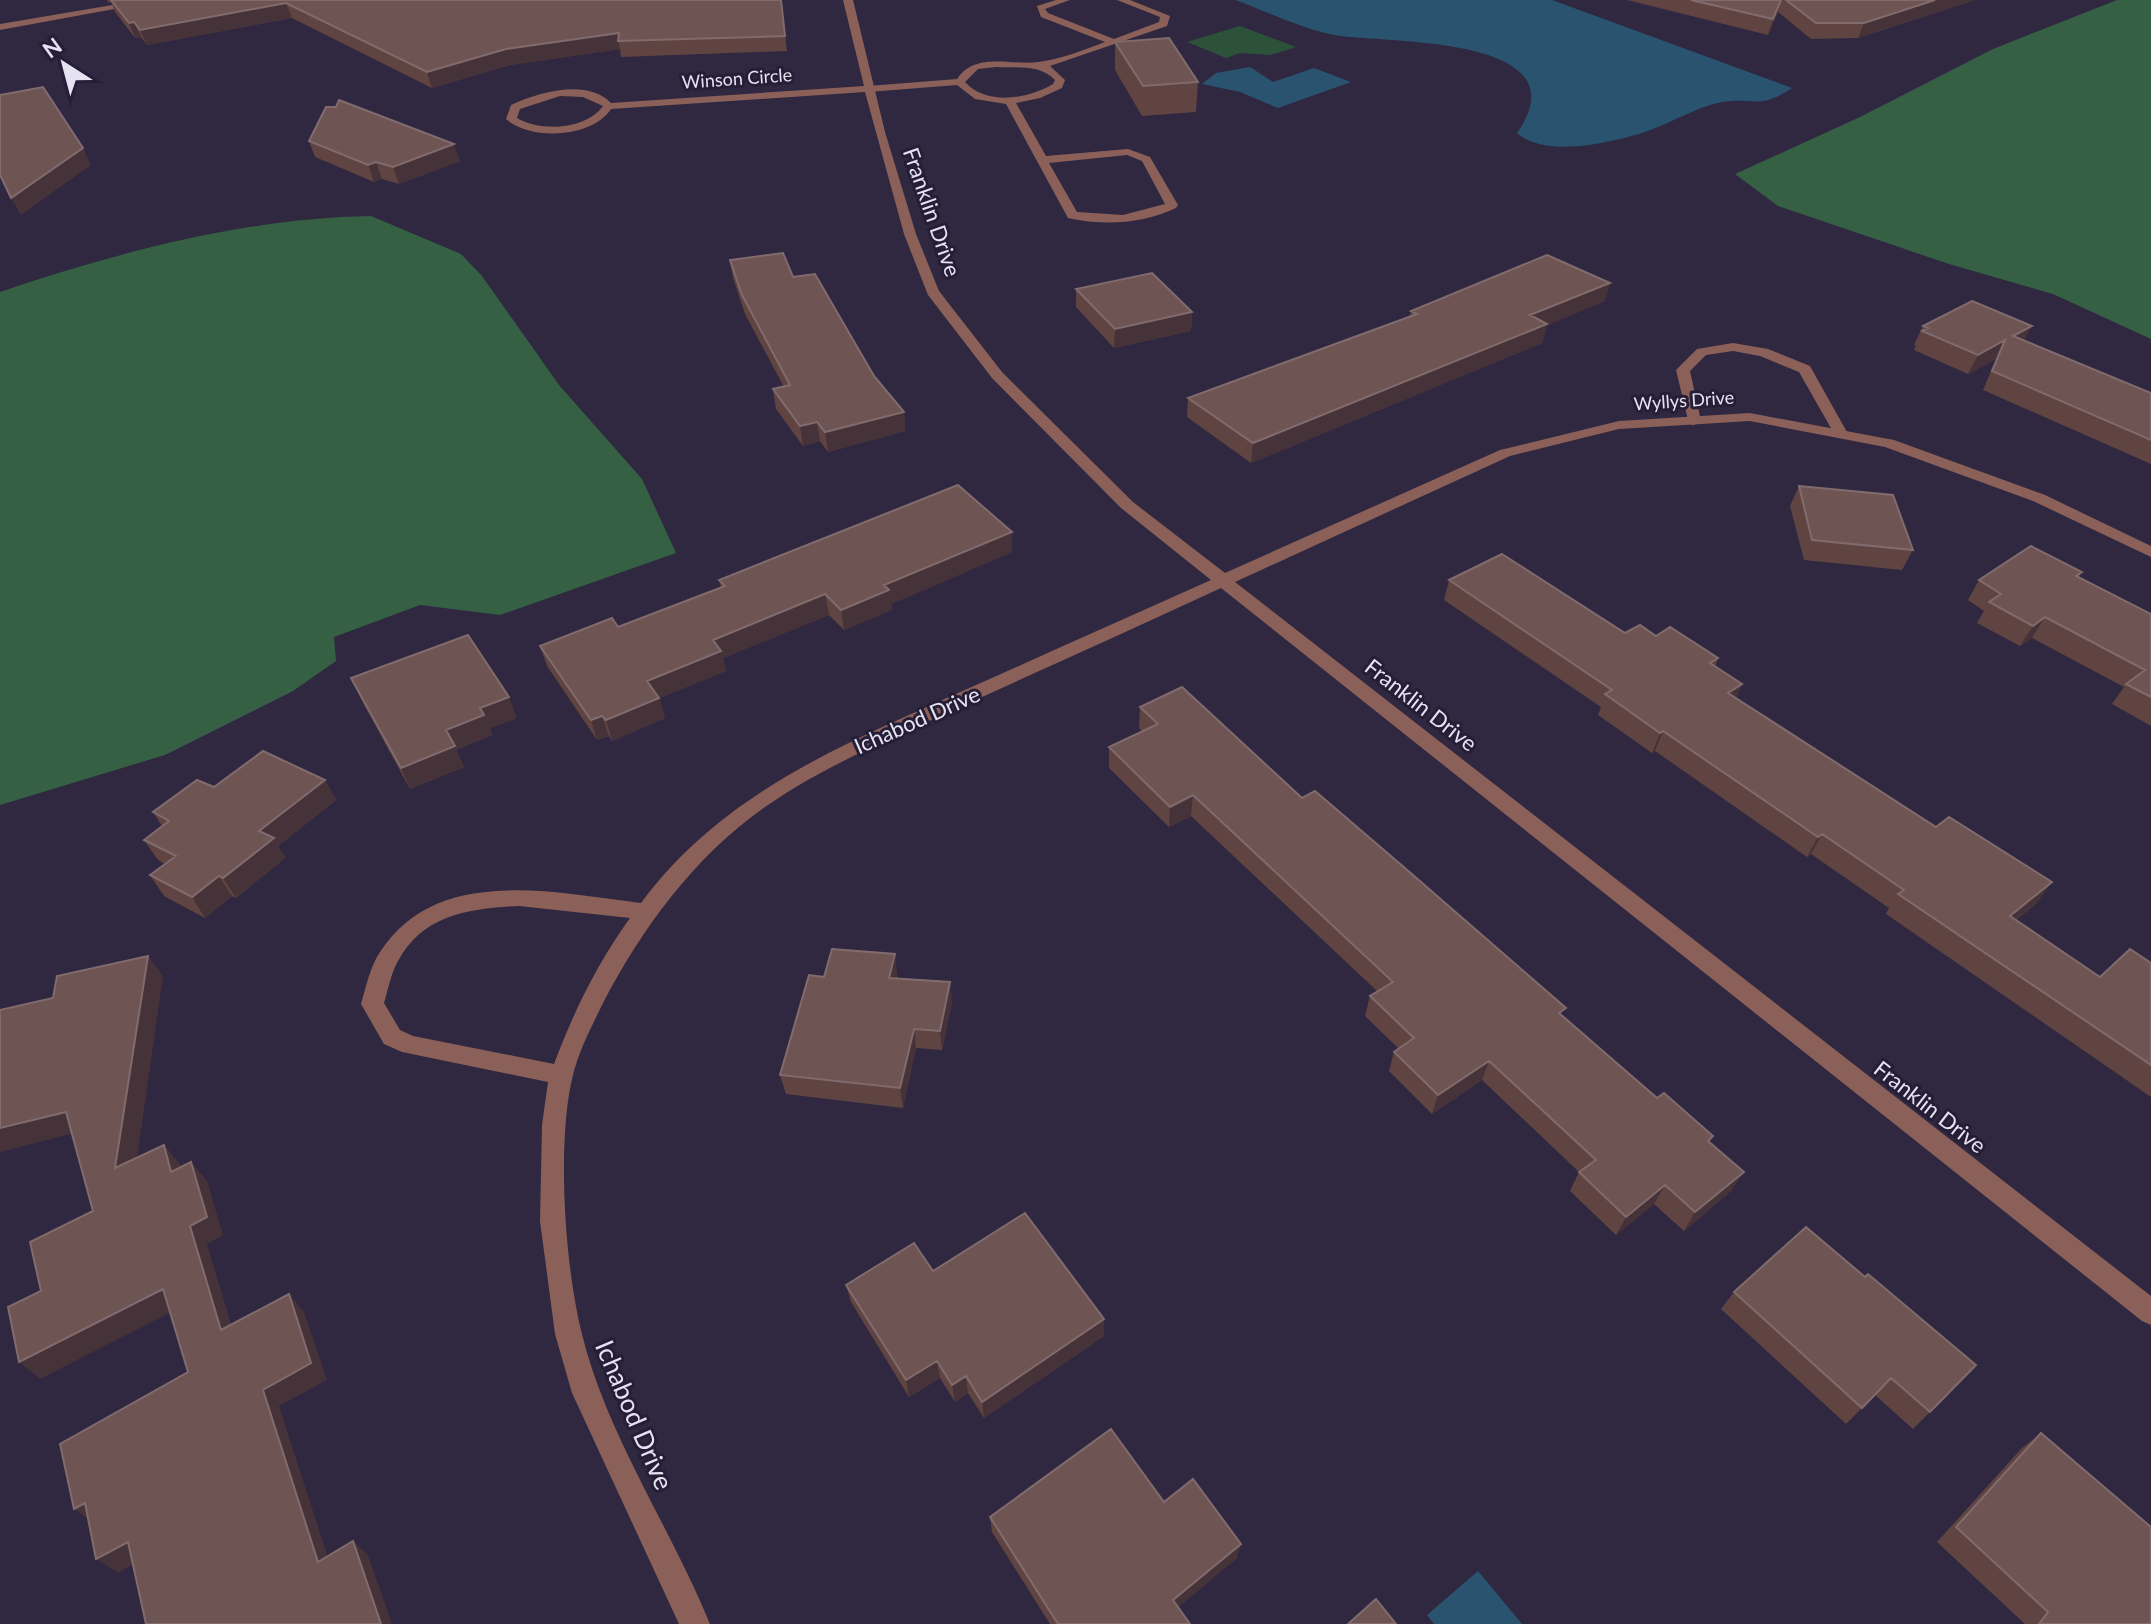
<svg xmlns="http://www.w3.org/2000/svg" width="2151" height="1624" font-family="Lato,sans-serif">
<style>
.green{fill:#2d523a}
.forest{fill:#356044}
.water{fill:#2a536f}
.lines{fill:none;stroke-linecap:round;stroke-linejoin:round}
.lane{fill:#8b6059;fill-rule:evenodd}
.street{fill:#8b6059;fill-rule:evenodd}
.wall{fill:#604441}
.shaded-wall{fill:#463239}
.building{fill:#6e5554;stroke:#816b6d;stroke-width:2}
.labels{text-anchor:middle;stroke-width:6;stroke-linejoin:round;paint-order:stroke}
.far-street-label{font-size:18px;fill:#e5e2f2;stroke:#251e36}
.street-label{font-size:22px;fill:#e5e2f2;stroke:#251e36}
.near-street-label{font-size:26px;fill:#e5e2f2;stroke:#251e36}
</style>
<rect width="100%" height="100%" fill="#2f2840"/>
<!-- green -->
<path class="green" d="M 1240,26 L 1296,47 L 1271,55 L 1240,53 L 1226,58 L 1187,42 Z"/>
<!-- forest -->
<path class="forest" d="M 2117,0 L 2151,0 L 2151,339 L 2053,294 L 1949,264 L 1778,206 L 1735,174 L 1860,117 L 1993,49 Z
M 371,216 L 461,254 L 482,276 L 559,385 L 642,479 L 676,553 L 500,615 L 420,605 L 334,637 L 336,661 L 293,691 L 165,755 L 0,805 L 0,292 C 118,252 247,218 371,216 Z"/>
<!-- water -->
<path class="water" d="M 1235,0 L 1552,0 L 1792,88 C 1759,110 1756,97 1722,102 C 1695,107 1668,125 1642,133 C 1608,143 1546,158 1517,133 C 1585,36 1390,43 1341,36 C 1305,31 1269,12 1235,0 Z
M 1250,67 L 1273,82 L 1314,68 L 1351,82 L 1278,108 L 1240,92 L 1202,84 L 1216,73 Z
M 1478,1571 L 1522,1624 L 1434,1624 L 1427,1615 Z"/>
<g class="lines">
<!-- lane -->
<path class="lane" d="M 1056,0 L 1070,0 L 1045,9 L 1048,13 L 1114,39 L 1159,22 L 1160,17 L 1117,0 L 1130,0 L 1170,16 L 1167,26 L 1050,66 L 1065,80 L 1062,88 L 1040,98 L 1016,103 L 1046,156 L 1128,149 L 1150,157 L 1178,205 L 1176,208 C 1142,224 1105,226 1068,218 L 1006,104 L 975,99 L 957,85 L 868,92 L 863,89 L 868,86 L 957,79 C 976,51 1010,66 1039,62 C 1061,59 1084,50 1105,42 L 1041,17 L 1037,6 ZM 996,67 C 1017,68 1040,64 1055,80 L 1053,84 C 1028,99 987,106 965,82 L 978,69 ZM 1127,155 L 1142,161 L 1165,204 L 1123,215 L 1077,212 L 1049,163 Z
M 1733,343 L 1768,349 L 1810,366 L 1848,434 L 1846,437 L 1836,437 L 1799,372 L 1760,356 L 1733,351 L 1706,355 L 1690,371 L 1701,421 L 1694,425 L 1689,424 L 1676,370 L 1697,349 Z"/>
<!-- street -->
<path class="street" d="M 142,0 L 163,0 L 0,30 L 0,24 Z
M 843,0 L 853,0 L 885,132 L 916,234 L 939,291 L 1002,372 L 1133,502 L 1225,573 L 1500,450 L 1619,421 L 1750,413 L 1894,440 L 2045,495 L 2151,546 L 2151,557 L 2033,501 L 1885,447 L 1750,421 L 1619,429 L 1510,456 L 1235,582 L 2151,1296 L 2151,1325 L 2142,1321 L 1221,588 C 1133,629 1044,669 955,709 C 893,738 828,764 771,803 C 697,853 644,925 603,1003 C 592,1026 579,1050 573,1075 C 556,1142 565,1271 583,1338 C 607,1434 672,1531 710,1624 L 679,1624 L 572,1393 L 555,1334 L 540,1221 L 542,1125 L 548,1082 L 402,1052 L 384,1044 L 361,1004 C 366,987 370,967 380,952 C 437,864 554,893 641,903 C 724,791 845,744 967,689 C 1048,653 1130,616 1211,580 L 1121,508 L 992,378 L 928,295 L 904,234 L 865,92 L 611,109 C 592,138 531,141 506,119 L 511,105 C 538,92 588,78 611,103 L 864,86 ZM 560,96 L 583,97 L 603,106 C 586,130 540,132 517,118 L 520,109 ZM 519,906 L 630,918 C 598,962 573,1013 554,1064 L 413,1036 L 400,1030 L 384,1003 C 388,990 391,973 398,961 C 423,914 471,908 519,906 Z"/>
</g>
<!-- wall -->
<path class="wall" d="M 107,0 L 781,0 L 787,51 L 621,57 L 620,49 L 510,65 L 432,88 L 292,18 L 147,45 L 141,37 L 135,38 L 115,12 L 111,2 L 109,3 Z
M 1627,0 L 1975,0 L 1858,38 L 1811,39 L 1778,12 L 1768,35 Z
M 1115,42 L 1198,82 L 1196,112 L 1142,116 L 1115,70 Z
M 309,141 L 460,161 L 399,184 L 382,179 L 374,182 L 315,157 Z
M 730,260 L 793,277 L 904,412 L 905,431 L 828,452 L 820,441 L 803,446 L 776,409 L 773,389 L 784,387 L 745,314 L 733,278 Z
M 1610,283 L 1605,301 L 1547,325 L 1542,343 L 1251,463 L 1187,417 L 1188,398 L 1410,317 L 1411,311 Z
M 1076,289 L 1192,312 L 1191,331 L 1114,348 L 1076,307 Z
M 1923,326 L 2024,341 L 2151,393 L 2151,464 L 1983,390 L 1996,359 L 1968,374 L 1914,350 L 1916,346 L 1914,345 Z
M 1799,486 L 1913,550 L 1902,570 L 1804,560 L 1790,506 Z
M 1012,552 L 891,604 L 892,610 L 844,630 L 829,615 L 723,658 L 726,671 L 659,698 L 665,718 L 612,741 L 609,736 L 597,740 L 547,666 L 540,646 L 618,627 L 721,588 L 719,580 Z
M 2082,572 L 2079,577 L 2151,614 L 2151,726 L 2112,704 L 2124,687 L 2032,638 L 2020,646 L 1977,623 L 1984,611 L 1968,600 L 1979,580 Z
M 1449,580 L 1625,633 L 1656,636 L 1718,658 L 1715,667 L 1742,684 L 1736,698 L 2037,903 L 2016,920 L 2100,977 L 2151,963 L 2151,1097 L 1886,914 L 1889,908 L 1811,854 L 1807,857 L 1655,751 L 1652,753 L 1598,715 L 1601,707 L 1444,600 Z
M 351,678 L 517,718 L 490,728 L 492,735 L 456,750 L 464,767 L 410,789 L 361,699 Z
M 1140,707 L 1302,798 L 1563,1016 L 1709,1142 L 1732,1190 L 1684,1231 L 1654,1204 L 1616,1235 L 1570,1191 L 1579,1172 L 1482,1080 L 1432,1114 L 1389,1071 L 1394,1052 L 1399,1049 L 1365,1016 L 1370,996 L 1378,992 L 1191,816 L 1169,827 L 1109,768 L 1109,747 L 1142,731 L 1139,728 Z
M 325,780 L 336,800 L 278,846 L 285,858 L 236,898 L 232,896 L 205,918 L 164,896 L 150,875 L 165,864 L 158,860 L 144,840 L 162,826 L 153,812 L 214,787 Z
M 897,974 L 897,978 L 952,1002 L 942,1050 L 916,1048 L 903,1108 L 786,1094 L 780,1075 L 824,977 Z
M 1806,1227 L 1930,1412 L 1913,1429 L 1875,1395 L 1846,1424 L 1721,1309 L 1734,1292 Z
M 933,1271 L 1104,1336 L 984,1418 L 968,1393 L 955,1402 L 940,1378 L 909,1397 L 851,1302 L 846,1285 Z
M 2041,1433 L 2151,1624 L 2025,1624 L 1937,1542 L 2021,1449 Z
M 1164,1502 L 1237,1558 L 1178,1607 L 1190,1624 L 1050,1624 L 992,1532 L 990,1517 Z"/>
<!-- shaded-wall -->
<path class="shaded-wall" d="M 1781,0 L 1778,12 L 1768,35 L 1773,19 Z
M 1935,0 L 1975,0 L 1858,38 L 1864,23 Z
M 286,3 L 292,18 L 147,45 L 140,30 Z
M 134,22 L 141,37 L 135,38 L 129,23 Z
M 619,33 L 618,41 L 620,49 L 510,65 L 432,88 L 427,72 L 506,49 Z
M 454,144 L 460,161 L 399,184 L 393,167 Z
M 83,148 L 91,165 L 21,215 L 11,198 Z
M 376,162 L 382,179 L 374,182 L 368,165 Z
M 1610,283 L 1605,301 L 1547,325 L 1542,343 L 1251,463 L 1253,443 L 1530,315 Z
M 1192,312 L 1191,331 L 1114,348 L 1115,329 Z
M 2032,326 L 2022,345 L 2013,336 Z
M 2005,340 L 1996,359 L 1968,374 L 1978,355 Z
M 904,412 L 905,431 L 828,452 L 825,432 Z
M 817,422 L 820,441 L 803,446 L 800,426 Z
M 1012,532 L 1012,552 L 891,604 L 892,610 L 844,630 L 841,610 L 884,585 Z
M 825,594 L 829,615 L 723,658 L 726,671 L 659,698 L 665,718 L 612,741 L 606,720 L 647,681 L 713,640 Z
M 2045,617 L 2032,638 L 2020,646 L 2033,626 Z
M 1742,684 L 1733,705 L 1728,693 Z
M 509,697 L 517,718 L 490,728 L 492,735 L 456,750 L 464,767 L 410,789 L 401,768 L 446,730 L 480,708 Z
M 602,716 L 609,736 L 597,740 L 591,720 Z
M 1663,731 L 1655,751 L 1652,753 L 1660,733 Z
M 325,780 L 336,800 L 278,846 L 285,858 L 236,898 L 223,878 L 259,831 Z
M 1193,795 L 1191,816 L 1169,827 L 1170,807 Z
M 1822,834 L 1811,854 L 1807,857 L 1818,837 Z
M 219,876 L 232,896 L 205,918 L 192,897 Z
M 2052,882 L 2037,903 L 1995,936 L 2010,916 Z
M 895,954 L 897,974 L 892,998 L 889,978 Z
M 148,956 L 163,976 L 133,1187 L 115,1168 Z
M 950,982 L 952,1002 L 942,1050 L 940,1031 Z
M 914,1029 L 916,1048 L 903,1108 L 900,1088 Z
M 1489,1061 L 1482,1080 L 1432,1114 L 1438,1095 Z
M 66,1112 L 83,1131 L 0,1152 L 0,1128 Z
M 164,1145 L 180,1164 L 188,1191 L 171,1172 Z
M 191,1162 L 207,1181 L 223,1235 L 207,1244 L 238,1347 L 221,1330 L 190,1226 Z
M 1744,1172 L 1732,1190 L 1684,1231 L 1695,1212 Z
M 1665,1185 L 1654,1204 L 1616,1235 L 1626,1217 Z
M 163,1289 L 181,1307 L 40,1379 L 19,1362 Z
M 289,1294 L 304,1312 L 327,1380 L 279,1406 L 334,1576 L 318,1562 L 263,1390 Z
M 1104,1319 L 1104,1336 L 984,1418 L 982,1402 Z
M 937,1361 L 940,1378 L 909,1397 L 906,1380 Z
M 966,1376 L 968,1393 L 955,1402 L 952,1385 Z
M 85,1503 L 96,1524 L 74,1509 Z
M 353,1541 L 368,1555 L 392,1624 L 381,1624 Z
M 128,1542 L 148,1556 L 118,1573 L 96,1559 Z
M 1241,1544 L 1237,1558 L 1171,1613 L 1173,1600 Z"/>
<!-- building -->
<path class="building" d="M 111,0 L 781,0 L 785,36 L 618,41 L 619,33 L 506,49 L 427,72 L 286,3 L 140,30 L 134,22 L 129,23 Z
M 1691,0 L 1781,0 L 1773,19 Z
M 1786,0 L 1935,0 L 1864,23 L 1816,23 Z
M 1169,38 L 1198,82 L 1143,86 L 1115,42 Z
M 43,87 L 83,148 L 11,198 L 0,175 L 0,95 Z
M 339,100 L 454,144 L 393,167 L 376,162 L 368,165 L 309,141 L 326,107 L 336,107 Z
M 783,253 L 793,277 L 815,274 L 874,376 L 904,412 L 825,432 L 817,422 L 800,426 L 773,389 L 790,385 L 742,295 L 730,260 Z
M 1547,255 L 1610,283 L 1530,315 L 1547,324 L 1253,443 L 1188,398 L 1417,314 L 1411,311 Z
M 1152,273 L 1192,312 L 1115,329 L 1076,289 Z
M 1972,301 L 2032,326 L 2013,336 L 2151,393 L 2151,440 L 1992,371 L 2005,340 L 1978,355 L 1922,331 L 1928,328 L 1923,326 Z
M 958,485 L 1012,532 L 884,585 L 889,590 L 841,610 L 825,594 L 713,640 L 721,651 L 647,681 L 659,698 L 606,720 L 602,716 L 591,720 L 540,646 L 612,618 L 618,627 L 725,586 L 719,580 Z
M 1799,486 L 1893,495 L 1913,550 L 1812,540 Z
M 2031,546 L 2082,572 L 2076,576 L 2151,614 L 2151,697 L 2126,684 L 2145,670 L 2045,617 L 2033,626 L 1989,602 L 2001,594 L 1979,580 Z
M 1502,554 L 1625,633 L 1640,625 L 1656,636 L 1670,627 L 1718,658 L 1710,663 L 1742,684 L 1728,693 L 1936,827 L 1949,817 L 2052,882 L 2010,916 L 2100,977 L 2130,949 L 2151,963 L 2151,1065 L 1898,894 L 1904,890 L 1822,834 L 1818,837 L 1663,731 L 1660,733 L 1605,694 L 1612,690 L 1449,580 Z
M 468,635 L 509,697 L 480,708 L 484,715 L 446,730 L 455,746 L 401,768 L 351,678 Z
M 1182,687 L 1302,798 L 1315,791 L 1413,875 L 1566,1008 L 1559,1013 L 1657,1098 L 1664,1093 L 1713,1136 L 1708,1141 L 1744,1172 L 1695,1212 L 1665,1185 L 1626,1217 L 1579,1172 L 1596,1160 L 1489,1061 L 1438,1095 L 1394,1052 L 1414,1038 L 1370,996 L 1393,982 L 1193,795 L 1170,807 L 1109,747 L 1158,724 L 1140,707 Z
M 263,751 L 325,780 L 259,831 L 274,838 L 223,878 L 219,876 L 192,897 L 150,875 L 176,856 L 144,840 L 169,821 L 153,812 L 197,780 L 214,787 Z
M 832,949 L 895,954 L 889,978 L 950,982 L 940,1031 L 914,1029 L 900,1088 L 780,1075 L 809,975 L 824,977 Z
M 148,956 L 115,1168 L 164,1145 L 171,1172 L 191,1162 L 207,1217 L 190,1226 L 221,1330 L 289,1294 L 311,1363 L 263,1390 L 318,1562 L 353,1541 L 381,1624 L 146,1624 L 128,1542 L 96,1559 L 85,1503 L 74,1509 L 60,1444 L 188,1372 L 163,1289 L 19,1362 L 8,1307 L 41,1291 L 30,1242 L 93,1211 L 66,1112 L 0,1128 L 0,1010 L 53,998 L 57,976 Z
M 1025,1213 L 1104,1319 L 982,1402 L 966,1376 L 952,1385 L 937,1361 L 906,1380 L 846,1285 L 914,1243 L 933,1271 Z
M 1806,1227 L 1865,1277 L 1868,1274 L 1976,1365 L 1930,1412 L 1891,1378 L 1862,1408 L 1734,1292 Z
M 1111,1429 L 1164,1502 L 1193,1479 L 1241,1544 L 1173,1600 L 1190,1624 L 1058,1624 L 990,1517 Z
M 2041,1433 L 2151,1527 L 2151,1624 L 2039,1624 L 2048,1612 L 1956,1527 Z
M 1376,1599 L 1396,1624 L 1348,1624 Z"/>
<g class="labels">
<!-- far-street labels -->
<g class="far-street-label">
<text transform="translate(737 79) rotate(-4)" y="6">Winson Circle</text>
<text transform="translate(1684 401) rotate(-4)" y="6">Wyllys Drive</text>
</g>
<!-- street labels -->
<g class="street-label">
<text transform="translate(932 212) rotate(71)" y="8">Franklin Drive</text>
<text transform="translate(1421 705) rotate(38)" y="8">Franklin Drive</text>
<text transform="translate(917 720) rotate(-24)" y="8">Ichabod Drive</text>
<text transform="translate(1930 1107) rotate(38)" y="8">Franklin Drive</text>
</g>
<!-- near-street labels -->
<g class="near-street-label">
<text transform="translate(634 1415) rotate(67)" y="9">Ichabod Drive</text>
</g>
</g>
<!-- north arrow -->
<g transform="translate(64 64) rotate(324)" stroke="#251e36" stroke-width="6" paint-order="stroke">
<path d="M0-6L14 30L0 20L-14 30Z" fill="#e5e2f2"/>
<text y="-12" font-size="22" font-weight="bold" text-anchor="middle" fill="#e5e2f2">N</text>
</g>
</svg>
